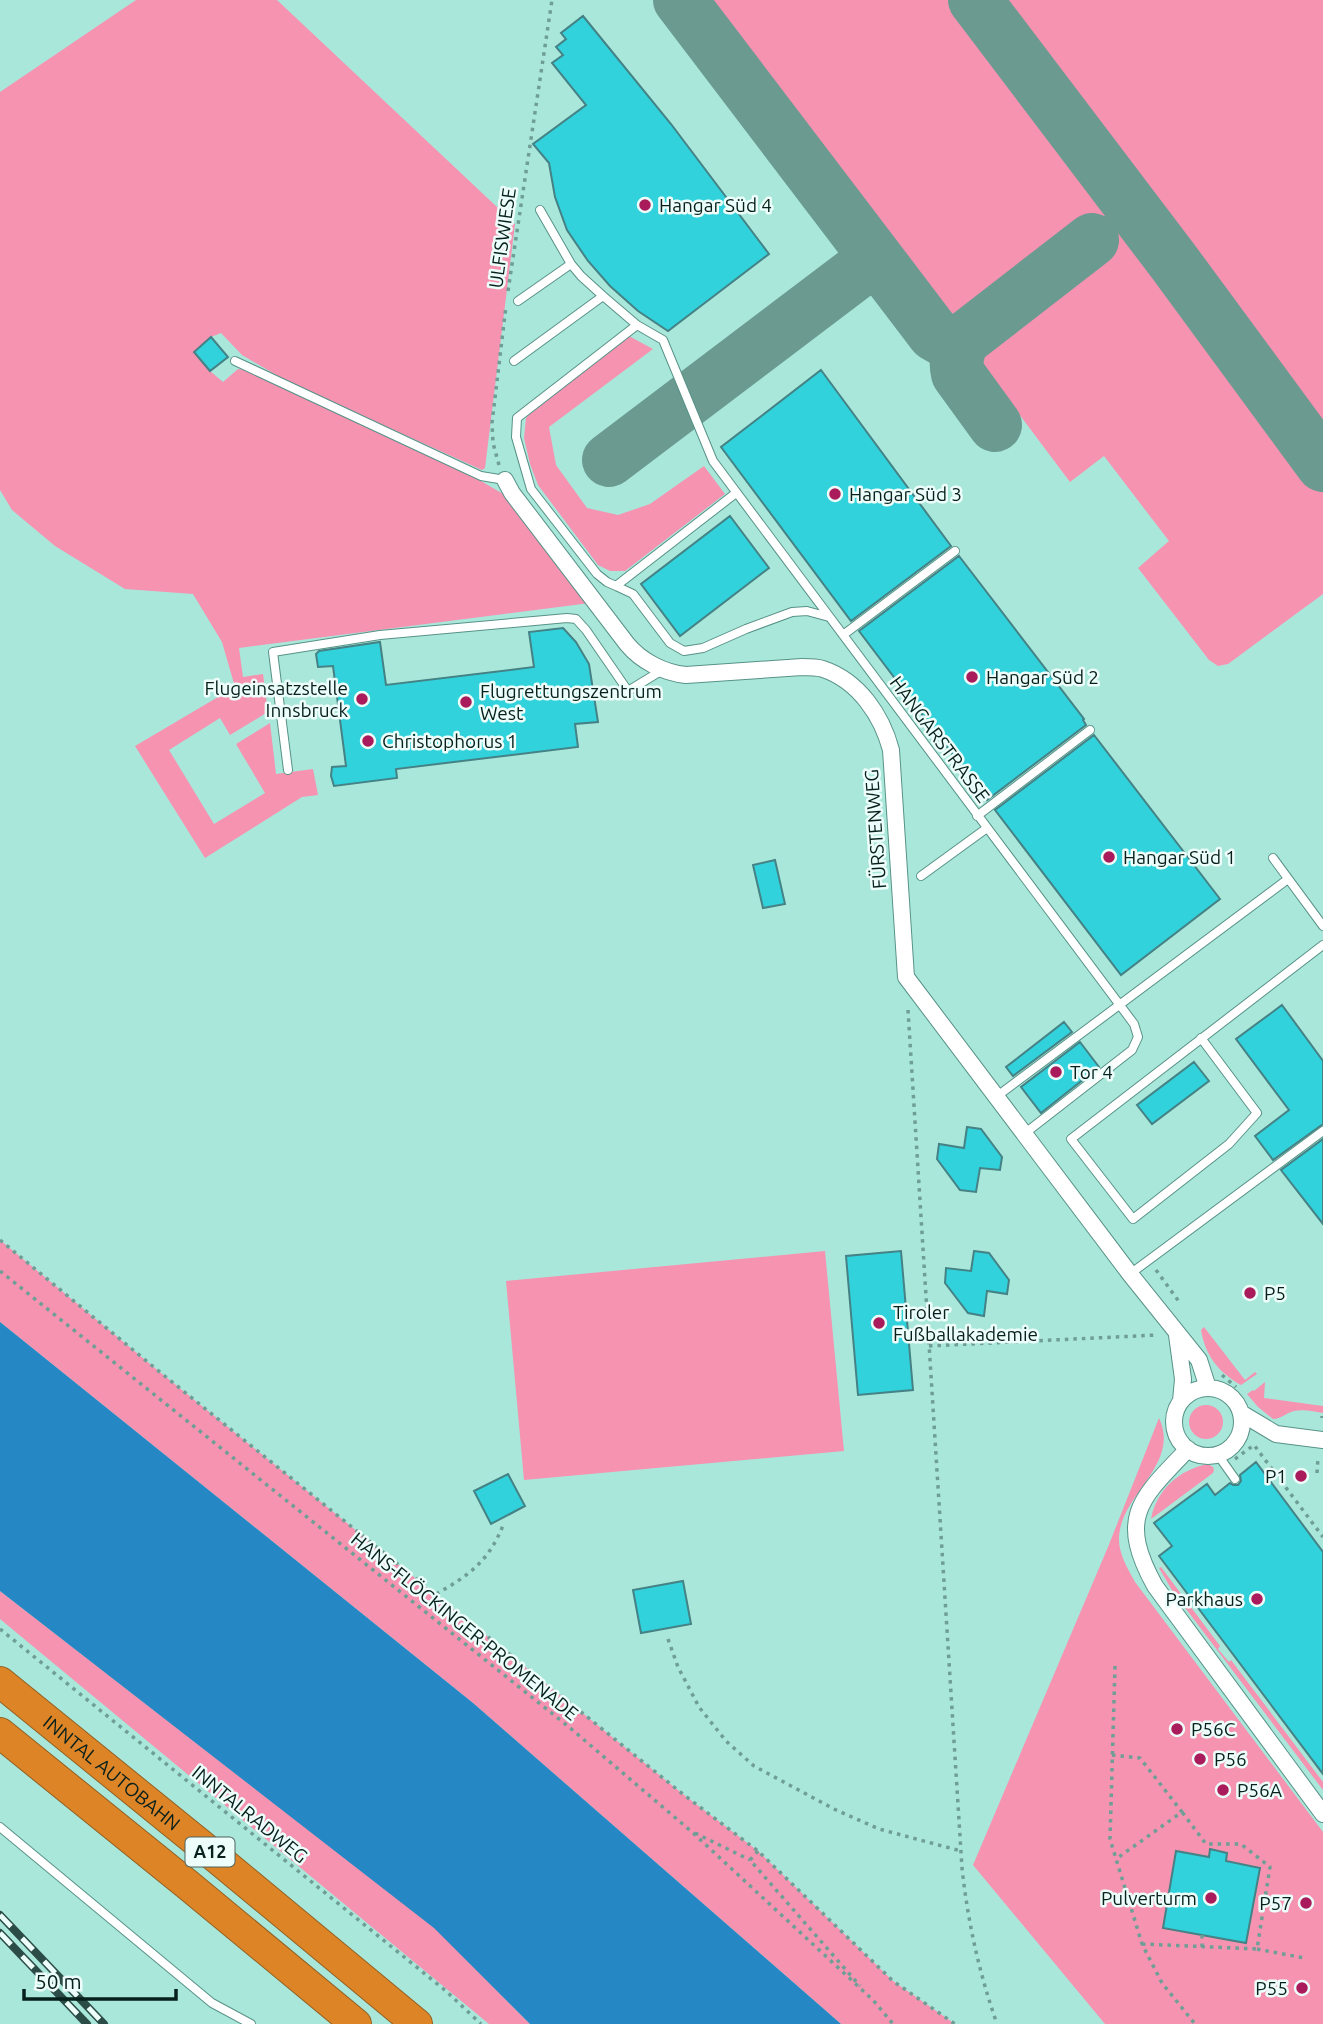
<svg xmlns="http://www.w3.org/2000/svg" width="1323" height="2024" font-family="Ubuntu,sans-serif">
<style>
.green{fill:#f593b1}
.water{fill:#2587c3}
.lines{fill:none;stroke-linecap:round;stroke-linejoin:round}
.taxiway{stroke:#6b9a91;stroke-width:54}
.building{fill:#31d2dc;stroke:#448285;stroke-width:2}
.service-casing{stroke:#579287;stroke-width:10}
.minor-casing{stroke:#579287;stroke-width:18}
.motorway-casing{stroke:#926123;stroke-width:32}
.path{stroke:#6e9e95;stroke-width:3.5;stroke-dasharray:3.5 5;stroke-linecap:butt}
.service{stroke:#fff;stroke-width:8}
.minor{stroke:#fff;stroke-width:16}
.motorway{stroke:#dd8427;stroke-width:30}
.rail-casing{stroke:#2c4d47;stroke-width:8}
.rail{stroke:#edfefa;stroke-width:5;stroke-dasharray:16;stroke-linecap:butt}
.poi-dot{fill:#a91b5a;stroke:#edfefa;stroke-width:2.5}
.labels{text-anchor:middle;stroke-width:5;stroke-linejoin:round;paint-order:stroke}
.shield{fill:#edfefa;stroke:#4c635f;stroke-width:2}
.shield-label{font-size:18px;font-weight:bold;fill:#07201c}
.poi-label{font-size:19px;fill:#07201c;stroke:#edfefa;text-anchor:start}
.street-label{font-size:19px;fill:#07201c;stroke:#edfefa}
</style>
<rect width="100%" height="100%" fill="#aae7db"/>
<!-- green -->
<path class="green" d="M 136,0 L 277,0 L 515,224 L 485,468 L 482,470 L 290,383 L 242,355 L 221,333 L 211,337 L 194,352 L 210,371 L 223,382 L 238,369 L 245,370 L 481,481 L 510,498 L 590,603 L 239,648 L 243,677 L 263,674 L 268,712 L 230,735 L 220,718 L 169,750 L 214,824 L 265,793 L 236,744 L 270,723 L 276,774 L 313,769 L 318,795 L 302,797 L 205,858 L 135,746 L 235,687 L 222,642 L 193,594 L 125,589 L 55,546 L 12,510 L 0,490 L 0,92 Z
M 708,0 L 1323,0 L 1323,594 L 1228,664 L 1218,666 L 1209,660 L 1138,568 L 1169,541 L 1104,456 L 1070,482 Z
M 629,336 L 653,349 L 549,427 L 556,465 L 587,508 L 618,515 L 650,504 L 704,466 L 725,494 L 625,571 L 610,571 L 598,565 L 538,485 L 530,464 L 524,438 L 526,418 L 533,410 Z
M 0,1240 L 161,1373 L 684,1795 L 758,1851 L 893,1981 L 955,2024 L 841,2024 L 473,1703 L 0,1322 Z
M 825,1251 L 844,1451 L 524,1480 L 506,1281 Z
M 1204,1327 L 1245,1380 L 1255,1372 L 1257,1374 L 1241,1385 C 1219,1373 1205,1355 1201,1330 Z
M 1265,1382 L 1264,1398 L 1323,1406 L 1323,1413 C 1313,1411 1303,1409 1294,1411 C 1286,1413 1281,1419 1273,1419 L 1258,1407 L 1247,1394 L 1253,1390 L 1254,1391 Z
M1189 1422a17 17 0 1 1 34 0a17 17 0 1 1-34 0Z
M 1159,1418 C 1181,1464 1121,1494 1119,1537 C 1118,1553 1128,1569 1135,1582 L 1323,1832 L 1323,2024 L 1105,2024 L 973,1865 L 1108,1547 Z
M 1208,1464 L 1213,1467 L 1214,1470 L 1213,1473 L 1151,1519 C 1157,1489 1179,1470 1208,1464 Z
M 1161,1567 L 1220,1646 L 1218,1649 L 1229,1662 L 1231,1660 L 1323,1782 L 1323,1790 L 1183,1605 L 1179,1602 L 1159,1568 Z
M 0,1591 L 435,1928 L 530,2024 L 489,2024 L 0,1619 Z"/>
<!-- water -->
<path class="water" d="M 0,1322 L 473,1703 L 841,2024 L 530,2024 L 434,1928 L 0,1591 Z"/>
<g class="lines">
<!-- taxiway -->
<path class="taxiway" d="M 680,0 L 934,334 L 948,342 L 963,340 L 1092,240
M 975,0 L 1173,261 L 1323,465
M 963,340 C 957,352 955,361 958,374 L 995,425
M 609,460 L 856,273"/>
</g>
<!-- building -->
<path class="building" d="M 583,16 L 671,124 L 769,254 L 668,331 L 638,311 L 610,286 L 588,261 L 567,230 L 555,197 L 549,163 L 533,144 L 586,105 L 552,63 L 563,55 L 556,47 L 566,39 L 561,33 Z
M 211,337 L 228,357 L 210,371 L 194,352 Z
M 821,370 L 951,546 L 851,621 L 721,447 Z
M 730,516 L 769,568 L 680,636 L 641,584 Z
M 959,556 L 1084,719 L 1083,720 L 1086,725 L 987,800 L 859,631 Z
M 563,628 L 576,642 L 589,664 L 598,722 L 575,724 L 578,747 L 396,769 L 397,778 L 334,786 L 331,776 L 332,767 L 346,766 L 333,666 L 318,667 L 316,654 L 319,651 L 380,642 L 386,685 L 534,667 L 529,632 Z
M 1094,735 L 1220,899 L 1121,975 L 995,810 Z
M 775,860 L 785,904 L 763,908 L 753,865 Z
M 1282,1005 L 1323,1061 L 1323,1124 L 1273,1160 L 1255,1136 L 1289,1110 L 1236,1039 Z
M 1064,1022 L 1072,1032 L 1013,1076 L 1006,1067 Z
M 1080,1042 L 1099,1067 L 1041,1113 L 1021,1087 Z
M 1194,1062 L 1209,1081 L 1152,1124 L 1137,1105 Z
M 967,1127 L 981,1129 L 1002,1157 L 1000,1170 L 980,1168 L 976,1192 L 960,1190 L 937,1159 L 939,1144 L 964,1148 Z
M 1323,1139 L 1323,1224 L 1281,1170 Z
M 901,1251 L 913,1390 L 858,1395 L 846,1256 Z
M 974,1251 L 989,1253 L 1009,1280 L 1007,1294 L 987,1291 L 984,1316 L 968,1313 L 945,1283 L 946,1268 L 971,1271 Z
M 1256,1462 L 1323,1552 L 1323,1774 L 1159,1556 L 1172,1546 L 1154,1523 L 1207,1484 L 1215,1495 L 1230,1483 L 1233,1485 L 1238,1485 L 1241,1481 L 1240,1475 Z
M 508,1474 L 525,1506 L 491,1524 L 474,1491 Z
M 683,1581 L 691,1624 L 641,1633 L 633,1590 Z
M 1210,1849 L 1227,1853 L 1226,1861 L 1260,1868 L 1246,1943 L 1163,1928 L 1176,1851 L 1209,1857 Z"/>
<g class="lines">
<defs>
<path id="service" d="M 540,210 L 571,264
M 518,301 L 571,264 L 581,276 L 603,296
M 637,325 L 663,340 L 713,461 L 1134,1024 L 1138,1037 L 1132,1050 L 1024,1134
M 235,361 L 481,476 L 505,480
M 514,361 L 603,296 L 637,325 L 517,418 L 516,437 L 531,489 L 597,574 L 607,582 L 616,586
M 736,493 L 616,586 L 633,594 L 670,643 L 684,651 L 703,648 L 746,629 L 792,612 L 807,611 L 829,617
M 843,635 L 955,551
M 288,770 L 273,652 L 380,635 L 567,618 L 576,619 L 586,630 L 628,691 L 664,669
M 977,816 L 1090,730
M 1273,858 L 1323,926
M 921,876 L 987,828
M 1201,1038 L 1257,1113 L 1229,1144 L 1133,1219 L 1071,1139 L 1323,945
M 996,1097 L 1288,879
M 1130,1274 L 1323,1131
M 1218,1455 L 1235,1479
M 0,1827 L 212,2003 L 251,2024"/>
<path id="minor" d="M 505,480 L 512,493 L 627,644 C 641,661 664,673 686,675 L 802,667 C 809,667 817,667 823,669 C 859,681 882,716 891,750 L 906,977 L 1130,1274 L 1199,1360 L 1208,1388
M 1177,1335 L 1183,1379 L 1181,1401
M1174 1422a34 34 0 1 1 68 0a34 34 0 1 1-68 0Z
M 1241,1413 L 1276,1434 L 1323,1440
M 1188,1449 C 1140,1499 1117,1517 1155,1586 L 1323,1814"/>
<g id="motorway">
<path id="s1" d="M 0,1682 L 212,1854 L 417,2024"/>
<path d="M 0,1733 L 188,1885 L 356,2024"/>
</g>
</defs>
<!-- service casing -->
<use href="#service" class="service-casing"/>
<!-- minor casing -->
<use href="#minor" class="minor-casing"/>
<!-- motorway casing -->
<use href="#motorway" class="motorway-casing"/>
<!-- path -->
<path class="path" d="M 508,291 L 552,0
M 499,465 L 493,443 L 492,423 L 506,306
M 908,1010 L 962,1868 C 968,1923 979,1972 997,2024
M 0,1240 L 161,1373 L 684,1795 L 758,1851 L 893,1981 L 955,2024
M 1156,1270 L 1180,1303
M 0,1271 L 569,1727 L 692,1832 L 873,2000 L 893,2024
M 929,1346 L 1157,1335
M 1222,1375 L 1236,1387
M 1322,1418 L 1322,1416
M 1235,1459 L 1254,1445 L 1323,1537
M 1317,1473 L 1318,1457
M 436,1594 C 470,1575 489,1561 504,1523
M 0,1629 L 446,1991 L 481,2024
M 668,1639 L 678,1667 L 699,1707 L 726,1741 L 754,1766 L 834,1809 L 879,1829 L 961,1851
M 1115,1666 L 1110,1839 L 1142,1944 L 1162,1983 L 1195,2024
M 1112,1755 L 1140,1758 L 1182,1812 L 1116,1859
M 695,1833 L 750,1860
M 758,1851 L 750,1860 L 860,1986
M 1202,1935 L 1202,1947
M 1142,1944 L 1257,1949 L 1270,1867 L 1241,1844 L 1206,1844 L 1182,1812
M 1257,1949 L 1304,1958"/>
<!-- service -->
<use href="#service" class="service"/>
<!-- minor -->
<use href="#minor" class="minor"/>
<!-- motorway -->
<use href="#motorway" class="motorway"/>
<defs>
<path id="rail" d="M 0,1915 L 104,2024
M 0,1933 L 87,2024"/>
</defs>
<!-- rail casing -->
<use href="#rail" class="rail-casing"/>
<!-- rail -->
<use href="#rail" class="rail"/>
</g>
<!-- markers -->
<g class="poi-dot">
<circle cx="645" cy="205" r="7"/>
<circle cx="835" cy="494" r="7"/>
<circle cx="972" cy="677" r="7"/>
<circle cx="362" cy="699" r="7"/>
<circle cx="466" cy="702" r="7"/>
<circle cx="368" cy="741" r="7"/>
<circle cx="1109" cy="857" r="7"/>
<circle cx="1056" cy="1072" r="7"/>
<circle cx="1250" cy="1293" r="7"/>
<circle cx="879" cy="1323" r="7"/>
<circle cx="1301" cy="1476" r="7"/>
<circle cx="1257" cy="1599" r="7"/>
<circle cx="1177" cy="1729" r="7"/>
<circle cx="1200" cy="1759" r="7"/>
<circle cx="1223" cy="1790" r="7"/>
<circle cx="1211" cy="1898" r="7"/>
<circle cx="1306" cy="1903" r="7"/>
<circle cx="1302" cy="1988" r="7"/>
</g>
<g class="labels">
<!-- shield labels -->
<rect class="shield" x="185.5" y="1837.5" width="49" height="29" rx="5"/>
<g class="shield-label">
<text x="210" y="1858">A12</text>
</g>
<!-- poi labels -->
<g class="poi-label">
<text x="659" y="212">Hangar Süd 4</text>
<text x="849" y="501">Hangar Süd 3</text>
<text x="986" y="684">Hangar Süd 2</text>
<text x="348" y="695" text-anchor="end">Flugeinsatzstelle<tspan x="348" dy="22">Innsbruck</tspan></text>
<text x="480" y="698">Flugrettungszentrum<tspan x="480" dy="22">West</tspan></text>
<text x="382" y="748">Christophorus 1</text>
<text x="1123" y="864">Hangar Süd 1</text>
<text x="1070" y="1079">Tor 4</text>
<text x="1264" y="1300">P5</text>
<text x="893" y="1319">Tiroler<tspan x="893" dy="22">Fußballakademie</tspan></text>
<text x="1287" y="1483" text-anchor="end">P1</text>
<text x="1243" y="1606" text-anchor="end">Parkhaus</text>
<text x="1191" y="1736">P56C</text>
<text x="1214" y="1766">P56</text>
<text x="1237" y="1797">P56A</text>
<text x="1197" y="1905" text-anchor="end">Pulverturm</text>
<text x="1292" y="1910" text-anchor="end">P57</text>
<text x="1288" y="1995" text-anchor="end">P55</text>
</g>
<!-- street labels -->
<g class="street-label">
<text transform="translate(502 238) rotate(-82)" y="7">ULFISWIESE</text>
<text transform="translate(940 739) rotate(53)" y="7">HANGARSTRASSE</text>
<text transform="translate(875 829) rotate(-94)" y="7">FÜRSTENWEG</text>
<text transform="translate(465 1626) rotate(39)" y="7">HANS-FLÖCKINGER-PROMENADE</text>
<text dy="7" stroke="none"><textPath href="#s1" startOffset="144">INNTAL AUTOBAHN</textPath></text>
<text transform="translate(250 1814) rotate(39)" y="7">INNTALRADWEG</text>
</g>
</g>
<!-- scale -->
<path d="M24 1989v10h152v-10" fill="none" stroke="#07201c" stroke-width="3.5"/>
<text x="35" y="1989" font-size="21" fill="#07201c" stroke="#edfefa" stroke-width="5" paint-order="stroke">50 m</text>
</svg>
